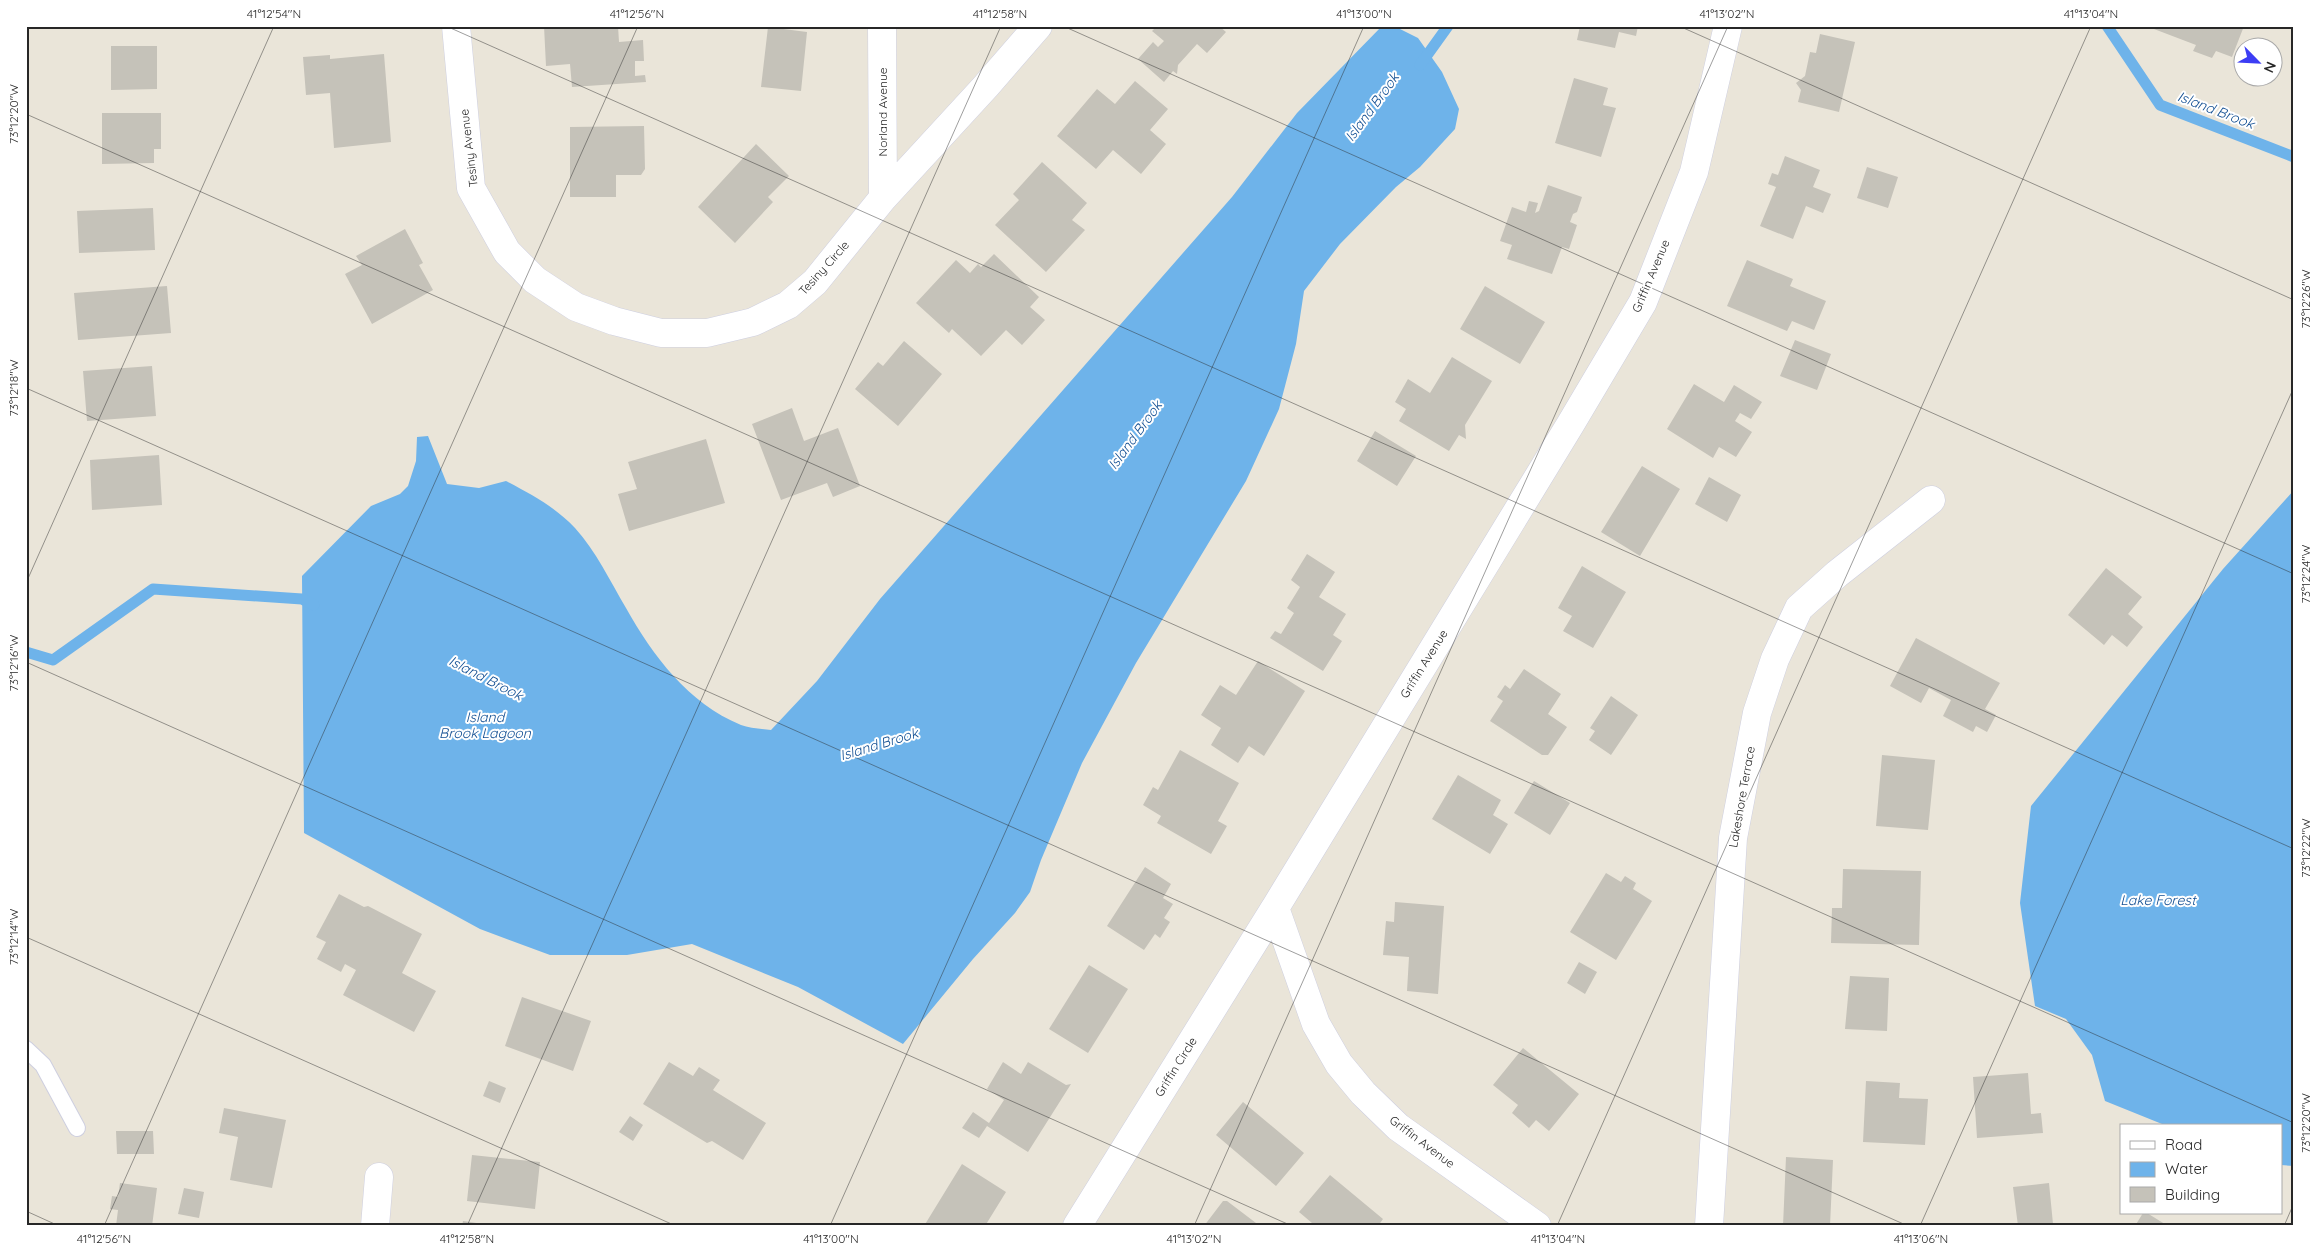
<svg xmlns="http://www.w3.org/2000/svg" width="2320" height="1252" font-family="Quicksand,sans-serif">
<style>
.water{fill:#6eb3ea}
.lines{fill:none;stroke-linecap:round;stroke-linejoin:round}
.stream{stroke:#6eb3ea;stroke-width:11}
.building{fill:#c5c2b9}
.service-casing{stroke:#cecfe0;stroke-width:18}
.minor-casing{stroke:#cecfe0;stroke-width:29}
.service{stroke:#fff;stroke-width:16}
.minor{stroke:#fff;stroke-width:28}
.ticks{fill:none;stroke:#272727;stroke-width:1;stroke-opacity:0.45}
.labels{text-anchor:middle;stroke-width:4;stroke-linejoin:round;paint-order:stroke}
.street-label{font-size:12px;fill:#272727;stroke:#fff}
.water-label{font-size:14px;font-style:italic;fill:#114e92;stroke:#fff}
.neatline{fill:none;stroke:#272727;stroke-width:2}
.ticks-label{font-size:12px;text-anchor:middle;fill:#272727}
</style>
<rect width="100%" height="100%" fill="#eae5d9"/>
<!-- water -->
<path class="water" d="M 1382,26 L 1394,26 L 1418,38 L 1442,72 L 1459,109 L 1455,129 L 1420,167 L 1396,187 L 1340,244 L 1304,291 L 1296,344 L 1279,409 L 1246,481 L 1136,663 L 1082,763 L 1041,860 L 1030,892 L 1015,913 L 973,959 L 903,1044 L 798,987 L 692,944 L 627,955 L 550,955 L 480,929 L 304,833 L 302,576 L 371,506 L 400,494 L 408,486 L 416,461 L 417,437 L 428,436 L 447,484 L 479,488 L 506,481 C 532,495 554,506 575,528 C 596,551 610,581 626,608 C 653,656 688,703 741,725 C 749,728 761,729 771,730 L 817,681 L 880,599 L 1232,197 L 1297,113 Z
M 2294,490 L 2294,1166 L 2281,1165 L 2281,1126 L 2167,1126 L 2105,1101 L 2092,1055 L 2066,1019 L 2035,1006 L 2020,903 L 2031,806 L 2223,569 Z"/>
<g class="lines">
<!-- stream -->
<path class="stream" d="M 2107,26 L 2160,105 L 2294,157
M 1420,65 L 1448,26
M 26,652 L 53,660 L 153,589 L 302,599 L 314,605"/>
</g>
<!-- building -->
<path class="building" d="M 544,26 L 618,26 L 619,42 L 643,40 L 644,61 L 635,61 L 635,76 L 645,75 L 646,82 L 572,87 L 570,64 L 546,66 Z
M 1157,26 L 1219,26 L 1226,32 L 1207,53 L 1197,44 L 1178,65 L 1177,74 L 1173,71 L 1164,82 L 1138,59 L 1153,42 L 1158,47 L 1164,41 L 1152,31 Z
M 1580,26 L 1638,26 L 1636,36 L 1619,32 L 1615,48 L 1577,40 Z
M 2155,26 L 2244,26 L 2232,57 L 2216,51 L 2212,58 L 2193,51 L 2196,45 L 2154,29 Z
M 768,27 L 807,32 L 801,91 L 761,87 Z
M 1820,34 L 1855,42 L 1839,112 L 1798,102 L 1801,90 L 1796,83 L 1805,76 L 1810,52 L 1816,53 Z
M 111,46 L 157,46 L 157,89 L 111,90 Z
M 384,54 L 391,142 L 334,148 L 330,93 L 306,95 L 303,57 L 330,55 L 330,59 Z
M 1574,78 L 1608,88 L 1603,105 L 1616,108 L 1601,157 L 1555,143 Z
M 1135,81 L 1168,109 L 1150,130 L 1166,144 L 1141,174 L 1113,150 L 1096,169 L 1057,136 L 1097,89 L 1115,104 Z
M 102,113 L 161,113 L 161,149 L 154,149 L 154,163 L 102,164 Z
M 644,126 L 645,169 L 641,175 L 616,175 L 616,197 L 570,197 L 570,127 Z
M 756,144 L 789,176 L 768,197 L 773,202 L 735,243 L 698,207 Z
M 1785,156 L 1820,170 L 1813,187 L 1831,194 L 1823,213 L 1806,206 L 1793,239 L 1760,226 L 1776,187 L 1768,184 L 1772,173 L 1778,175 Z
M 1042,162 L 1087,203 L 1072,220 L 1085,230 L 1046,272 L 995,225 L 1019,200 L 1013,194 Z
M 1867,167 L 1898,177 L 1888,208 L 1857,198 Z
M 1548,185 L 1582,197 L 1577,212 L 1573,214 L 1570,222 L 1577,225 L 1569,249 L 1562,247 L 1552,274 L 1507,259 L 1512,245 L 1500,241 L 1512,207 L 1526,212 L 1529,201 L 1538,203 L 1535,213 L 1539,211 Z
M 153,208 L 155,250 L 79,253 L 77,211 Z
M 405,229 L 423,263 L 419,265 L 433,290 L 372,324 L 345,274 L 362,265 L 356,256 Z
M 994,254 L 1039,297 L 1030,307 L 1045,320 L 1022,345 L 1006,330 L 981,356 L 952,329 L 949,333 L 916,303 L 956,260 L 970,273 L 978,264 L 981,267 Z
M 1747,260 L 1793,279 L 1790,286 L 1826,301 L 1814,330 L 1792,321 L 1787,331 L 1727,306 Z
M 167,286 L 171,333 L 78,340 L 74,293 Z
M 1485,286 L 1545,322 L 1520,364 L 1460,329 Z
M 1795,340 L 1831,354 L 1817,390 L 1780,376 Z
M 904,341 L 942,374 L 898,426 L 855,389 L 878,362 L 883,366 Z
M 1452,357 L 1492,381 L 1465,425 L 1466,439 L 1459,435 L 1449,451 L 1399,421 L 1406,409 L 1395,402 L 1408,379 L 1430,393 Z
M 152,366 L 156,416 L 87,421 L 83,371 Z
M 1694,384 L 1724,402 L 1734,385 L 1762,402 L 1751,419 L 1740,413 L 1735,421 L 1752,432 L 1736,457 L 1719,447 L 1713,458 L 1667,429 Z
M 792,408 L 804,441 L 838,428 L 860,486 L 833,497 L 827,483 L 781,500 L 752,424 Z
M 1375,431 L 1416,456 L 1397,486 L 1357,461 Z
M 706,439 L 725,503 L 629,531 L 618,494 L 637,489 L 628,462 Z
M 159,455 L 162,505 L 92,510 L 90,460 Z
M 1642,466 L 1680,489 L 1640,556 L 1601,532 Z
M 1709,477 L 1741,495 L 1727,522 L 1695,504 Z
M 1307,554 L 1335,572 L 1319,597 L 1346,614 L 1333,635 L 1342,641 L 1323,671 L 1270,638 L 1275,631 L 1281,634 L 1294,613 L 1287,608 L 1300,587 L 1291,580 Z
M 1582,566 L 1626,592 L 1593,648 L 1563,631 L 1572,616 L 1558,608 Z
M 2106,568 L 2142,597 L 2128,614 L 2143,627 L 2127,647 L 2112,635 L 2104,645 L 2068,615 Z
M 1916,638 L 2000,683 L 1985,709 L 1996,715 L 1987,732 L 1976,726 L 1973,732 L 1943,716 L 1951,700 L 1929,688 L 1921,703 L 1890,686 Z
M 1258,661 L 1305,691 L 1264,756 L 1249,746 L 1238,763 L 1211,745 L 1221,728 L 1201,715 L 1220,685 L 1236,695 Z
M 1524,669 L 1561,694 L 1548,714 L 1567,727 L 1548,755 L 1542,755 L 1490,721 L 1503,701 L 1497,697 L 1505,685 L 1510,689 Z
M 1611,696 L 1638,715 L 1611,755 L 1589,740 L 1595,731 L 1590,728 Z
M 1180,750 L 1239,783 L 1218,821 L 1227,826 L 1211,854 L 1157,823 L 1161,816 L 1143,805 L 1153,787 L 1158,790 Z
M 1882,755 L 1935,760 L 1928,830 L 1876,826 Z
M 1458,775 L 1501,800 L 1493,815 L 1508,824 L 1490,854 L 1432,819 Z
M 1534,781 L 1570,803 L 1550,835 L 1514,813 Z
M 1145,867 L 1171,884 L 1163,898 L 1173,904 L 1164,918 L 1170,922 L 1160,938 L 1155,934 L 1144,950 L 1107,926 Z
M 1843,869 L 1921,871 L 1919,945 L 1831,943 L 1832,908 L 1842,908 Z
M 1606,873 L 1621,882 L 1625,876 L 1636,883 L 1633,889 L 1652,901 L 1616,960 L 1570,932 Z
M 339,894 L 364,907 L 368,906 L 422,934 L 402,973 L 436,991 L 414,1032 L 343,995 L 356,970 L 345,964 L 341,972 L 317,959 L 326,942 L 316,937 Z
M 1395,902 L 1444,906 L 1438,994 L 1407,991 L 1409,957 L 1383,955 L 1386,921 L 1394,922 Z
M 1579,962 L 1597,972 L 1585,994 L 1567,983 Z
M 1089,965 L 1128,989 L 1088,1053 L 1049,1029 Z
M 1850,976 L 1889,978 L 1887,1031 L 1845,1029 Z
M 522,997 L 591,1021 L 573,1071 L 505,1046 Z
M 1523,1048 L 1579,1094 L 1549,1131 L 1536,1120 L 1529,1128 L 1512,1113 L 1518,1105 L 1493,1085 Z
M 669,1062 L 693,1076 L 699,1067 L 720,1080 L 713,1090 L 766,1123 L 743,1160 L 712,1141 L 707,1143 L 643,1104 Z
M 1003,1062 L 1021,1074 L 1028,1062 L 1066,1085 L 1071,1084 L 1028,1152 L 987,1126 L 979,1138 L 962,1128 L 973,1112 L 989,1123 L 1004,1100 L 987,1089 Z
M 2028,1073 L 2031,1114 L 2041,1113 L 2043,1133 L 1977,1138 L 1973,1077 Z
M 489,1081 L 506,1088 L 500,1103 L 483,1096 Z
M 1866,1081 L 1900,1083 L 1899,1098 L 1928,1099 L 1925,1145 L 1863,1142 Z
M 1243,1102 L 1304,1153 L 1276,1186 L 1216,1135 Z
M 224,1108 L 286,1120 L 272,1188 L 230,1180 L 238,1137 L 219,1133 Z
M 630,1116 L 643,1125 L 633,1141 L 619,1132 Z
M 116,1131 L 153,1131 L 154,1154 L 117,1154 Z
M 472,1155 L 540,1162 L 535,1209 L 467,1201 Z
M 1786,1157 L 1833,1160 L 1830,1226 L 1783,1226 Z
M 962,1164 L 1006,1192 L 985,1226 L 924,1226 Z
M 1330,1175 L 1383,1219 L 1378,1226 L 1310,1226 L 1312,1223 L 1299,1212 Z
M 120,1183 L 157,1188 L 152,1226 L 116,1226 L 118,1210 L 110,1209 L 112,1196 L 118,1197 Z
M 2049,1183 L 2053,1224 L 2018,1226 L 2013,1187 Z
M 184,1188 L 204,1192 L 199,1218 L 178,1214 Z
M 1223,1201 L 1227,1201 L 1256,1223 L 1254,1226 L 1204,1226 Z
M 2143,1213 L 2147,1213 L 2168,1226 L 2135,1226 Z
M 463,1221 L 490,1225 L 490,1226 L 462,1226 Z"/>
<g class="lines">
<defs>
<path id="service" d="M 26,1049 L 43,1065 L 77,1128"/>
<path id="minor" d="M 456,26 L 471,188 L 507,252 L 535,280 L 576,307 L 614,321 L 661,333 L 707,333 L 753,322 L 788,305 L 815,282 L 883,198 L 986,86 L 1038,26
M 882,26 L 883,198
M 375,1226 L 379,1177
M 1077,1226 L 1275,908
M 1537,1226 L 1398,1127 L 1363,1093 L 1339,1064 L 1316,1024 L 1275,908 L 1570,425 L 1643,302 L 1694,172 L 1728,26
M 1709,1226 L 1733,838 L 1757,713 L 1775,659 L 1799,608 L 1837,574 L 1931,500"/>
</defs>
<!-- service casing -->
<use href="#service" class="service-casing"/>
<!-- minor casing -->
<use href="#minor" class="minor-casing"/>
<!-- service -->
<use href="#service" class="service"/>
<!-- minor -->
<use href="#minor" class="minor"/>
</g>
<!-- ticks -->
<path class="ticks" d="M 446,26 L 2294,849M 1063,26 L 2294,574M 1679,26 L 2294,300M 26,114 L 2294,1123M 26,388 L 1908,1226M 26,583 L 274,26M 26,662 L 1292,1226M 26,937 L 676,1226M 26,1211 L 59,1226M 104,1226 L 638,26M 467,1226 L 1001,26M 830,1226 L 1364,26M 1194,1226 L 1728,26M 1557,1226 L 2091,26M 1920,1226 L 2294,387M 2284,1226 L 2294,1203"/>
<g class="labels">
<!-- street labels -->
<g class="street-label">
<text transform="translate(883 112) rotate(-90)" y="4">Norland Avenue</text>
<text transform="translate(469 148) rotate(-97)" y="4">Tesiny Avenue</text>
<text transform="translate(824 268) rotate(-48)" y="4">Tesiny Circle</text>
<text transform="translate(1651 276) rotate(-67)" y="4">Griffin Avenue</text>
<text transform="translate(1424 664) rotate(-58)" y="4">Griffin Avenue</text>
<text transform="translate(1742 797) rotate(-80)" y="4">Lakeshore Terrace</text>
<text transform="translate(1176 1067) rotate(-58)" y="4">Griffin Circle</text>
<text transform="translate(1422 1142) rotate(37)" y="4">Griffin Avenue</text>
</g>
<!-- water labels -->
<g class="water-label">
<text transform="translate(1372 107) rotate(-54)" y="5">Island Brook</text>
<text transform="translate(2216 110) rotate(21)" y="5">Island Brook</text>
<text transform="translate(1135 435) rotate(-54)" y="5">Island Brook</text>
<text transform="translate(486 678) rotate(27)" y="5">Island Brook</text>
<text x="485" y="722">Island<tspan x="485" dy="16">Brook Lagoon</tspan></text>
<text transform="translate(879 744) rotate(-17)" y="5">Island Brook</text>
<text x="2158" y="905">Lake Forest</text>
</g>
</g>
<!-- border -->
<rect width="2320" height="1252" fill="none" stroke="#ffffff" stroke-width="55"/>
<!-- legend -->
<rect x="2120" y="1124" width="162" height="90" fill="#ffffff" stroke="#a9a9a9"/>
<rect x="2130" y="1141" width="25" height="8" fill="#ffffff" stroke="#a9a9a9"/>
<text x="2165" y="1150" font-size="15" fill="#272727">Road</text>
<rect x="2130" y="1162" width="25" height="15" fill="#6eb3ea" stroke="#a9a9a9"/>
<text x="2165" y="1174" font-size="15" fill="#272727">Water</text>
<rect x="2130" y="1187" width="25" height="15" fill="#c5c2b9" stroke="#a9a9a9"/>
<text x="2165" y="1200" font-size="15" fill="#272727">Building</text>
<!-- north arrow -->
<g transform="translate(2258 62) rotate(114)"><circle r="24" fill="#ffffff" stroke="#a9a9a9"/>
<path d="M0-4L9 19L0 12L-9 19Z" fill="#3c3df4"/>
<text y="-8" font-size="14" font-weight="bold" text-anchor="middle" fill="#272727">N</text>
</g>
<rect x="28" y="28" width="2264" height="1196" class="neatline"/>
<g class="ticks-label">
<text x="274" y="18">41°12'54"N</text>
<text x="637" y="18">41°12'56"N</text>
<text x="1000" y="18">41°12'58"N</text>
<text x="1364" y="18">41°13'00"N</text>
<text x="1727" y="18">41°13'02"N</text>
<text x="2091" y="18">41°13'04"N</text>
<text transform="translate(14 114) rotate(-90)" y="4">73°12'20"W</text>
<text transform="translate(2306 299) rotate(-90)" y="4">73°12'26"W</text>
<text transform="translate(14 388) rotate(-90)" y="4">73°12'18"W</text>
<text transform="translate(2306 574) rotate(-90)" y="4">73°12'24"W</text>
<text transform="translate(14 663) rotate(-90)" y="4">73°12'16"W</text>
<text transform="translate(2306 848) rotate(-90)" y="4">73°12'22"W</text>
<text transform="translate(14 937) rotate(-90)" y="4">73°12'14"W</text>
<text transform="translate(2306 1123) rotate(-90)" y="4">73°12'20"W</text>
<text x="104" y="1243">41°12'56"N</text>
<text x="467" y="1243">41°12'58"N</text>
<text x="831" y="1243">41°13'00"N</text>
<text x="1194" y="1243">41°13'02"N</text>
<text x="1558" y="1243">41°13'04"N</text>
<text x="1921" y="1243">41°13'06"N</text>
</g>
</svg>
